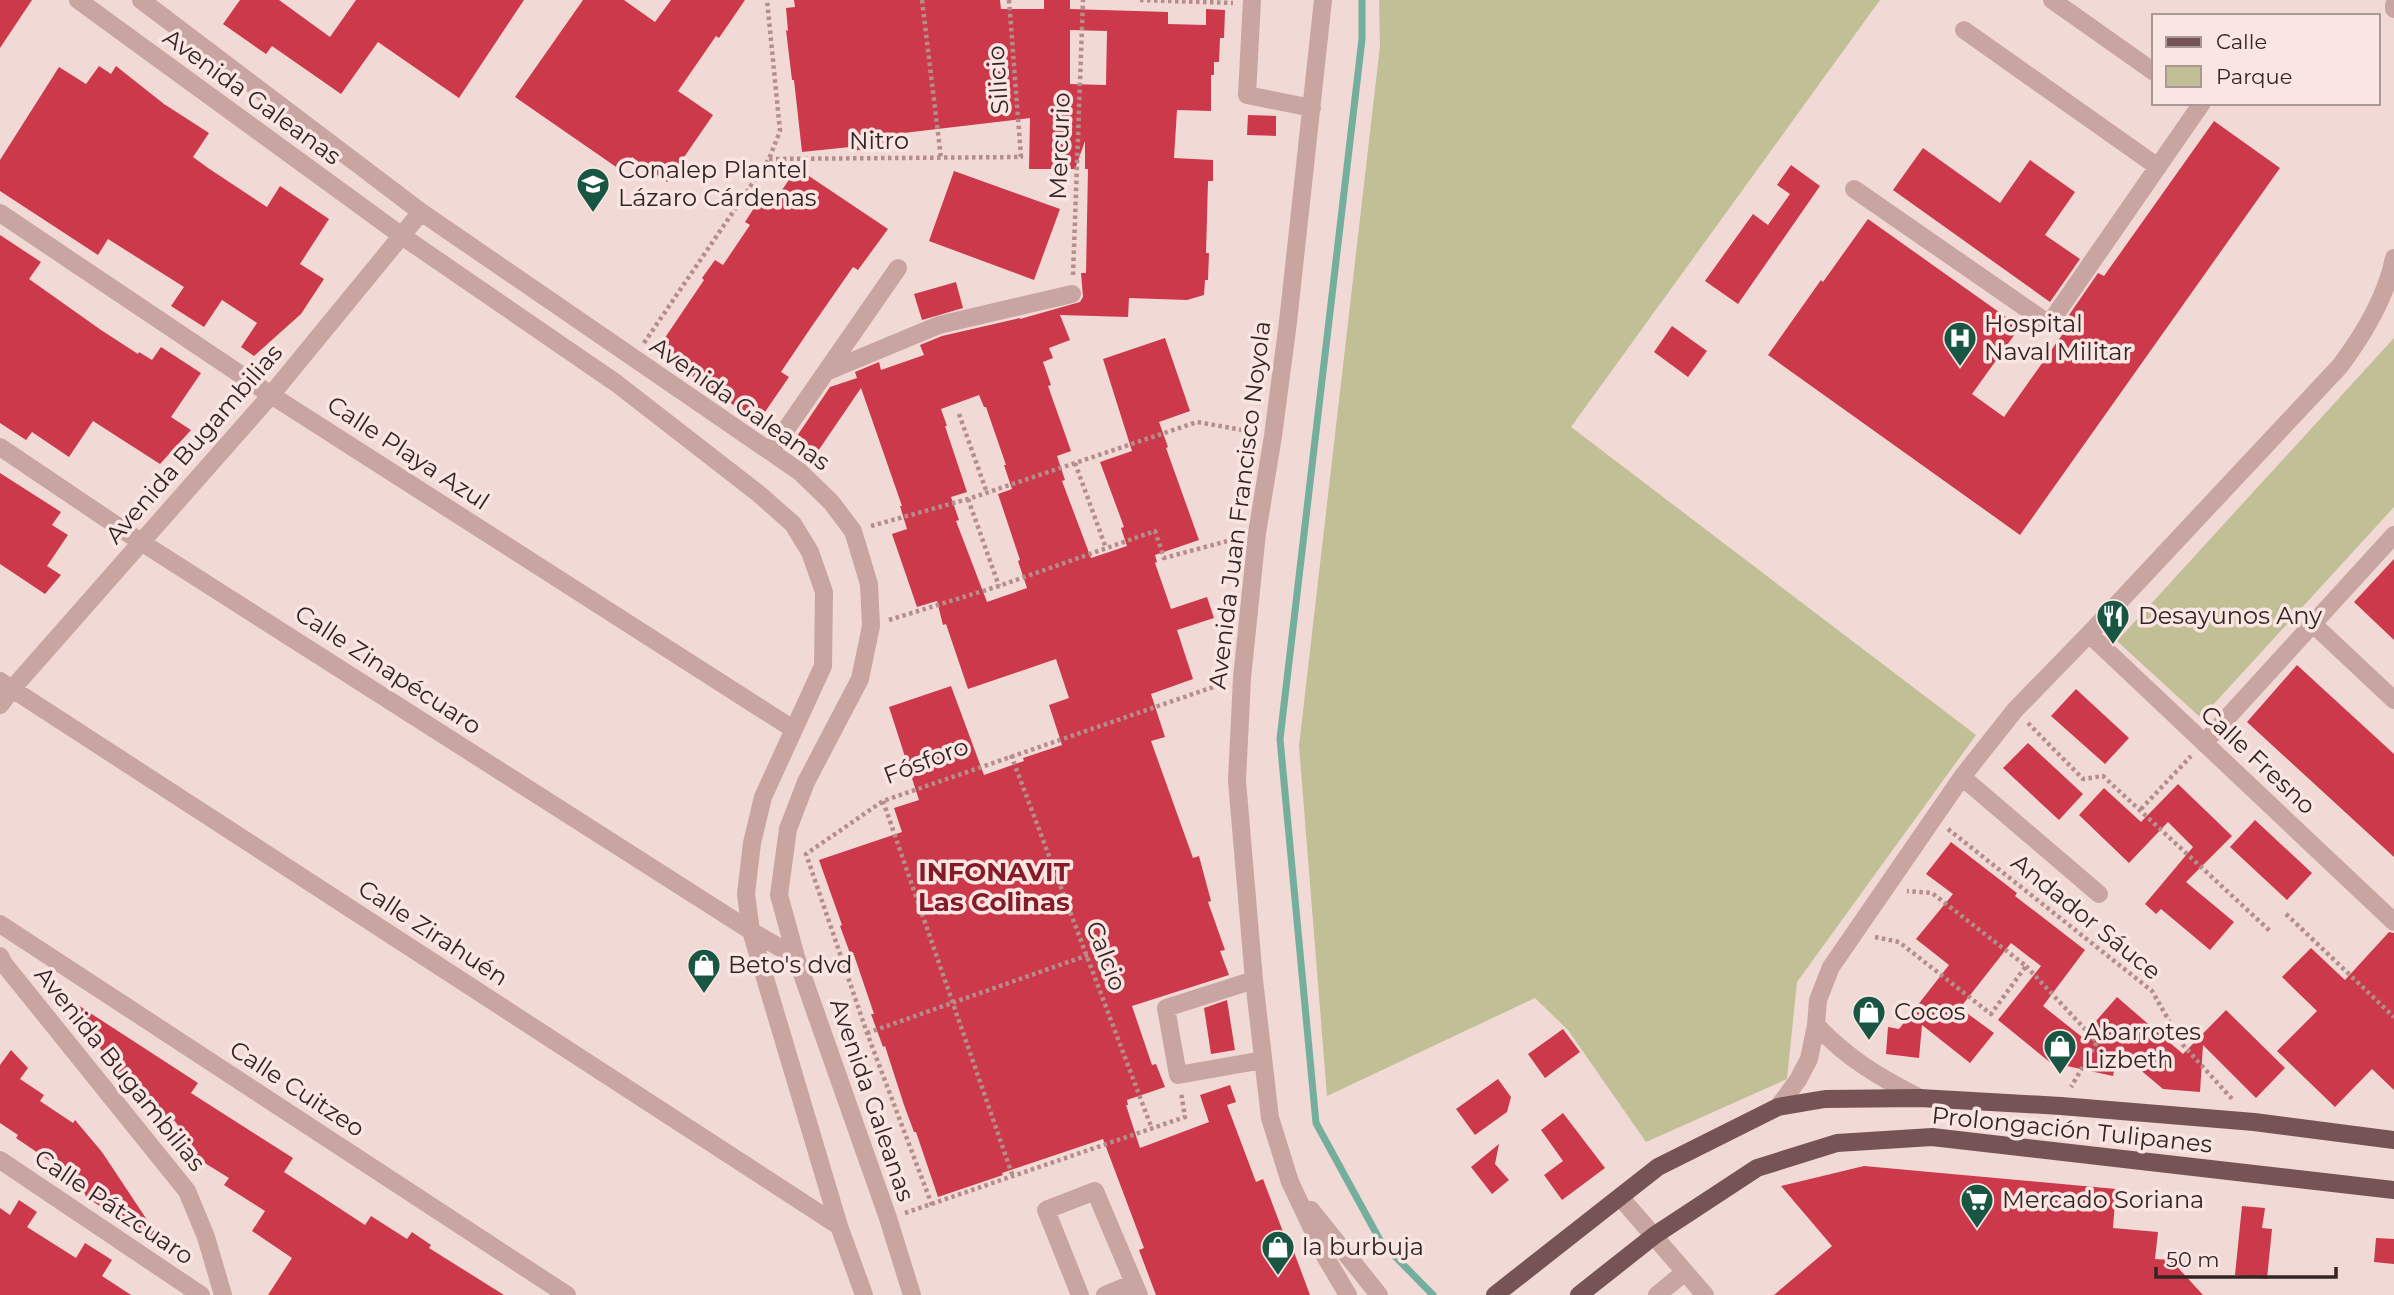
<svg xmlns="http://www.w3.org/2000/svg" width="2394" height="1295" font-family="Montserrat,sans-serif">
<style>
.green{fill:#c0bf95}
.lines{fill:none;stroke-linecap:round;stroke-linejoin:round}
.stream{stroke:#73af9c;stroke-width:7}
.building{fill:#cc394b;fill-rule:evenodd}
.path{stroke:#b58e8b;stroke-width:4.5;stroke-dasharray:3.5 3.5;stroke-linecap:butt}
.minor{stroke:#c9a5a1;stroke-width:18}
.major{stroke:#765455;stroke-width:18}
.labels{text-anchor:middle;stroke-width:7;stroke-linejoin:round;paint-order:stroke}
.street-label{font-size:24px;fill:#332425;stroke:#f9e5e1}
.poi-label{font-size:24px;fill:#332425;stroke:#f9e5e1;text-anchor:start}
.neighbourhood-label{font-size:26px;font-weight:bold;fill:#851a28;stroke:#f9e5e1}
</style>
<rect width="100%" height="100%" fill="#f1d9d5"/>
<!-- green -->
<path class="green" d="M 1379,0 L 1880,0 L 1571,427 L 1976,735 L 1797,982 L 1787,1079 L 1646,1142 L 1568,1030 L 1535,998 L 1327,1096 L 1299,746 L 1380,46 Z
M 2394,338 L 2394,507 L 2201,718 L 2117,641 Z"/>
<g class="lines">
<!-- stream -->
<path class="stream" d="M 1362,0 L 1362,39 L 1280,739 L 1316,1123 L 1381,1242 L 1433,1295"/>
</g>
<!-- building -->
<path class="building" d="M 0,0 L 32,0 L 0,48 Z
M 240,0 L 279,0 L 330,37 L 356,0 L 524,0 L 459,98 L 378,42 L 341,94 L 272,46 L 266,54 L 223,24 Z
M 583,0 L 624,0 L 655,22 L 671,0 L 745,0 L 719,38 L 716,36 L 678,91 L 713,115 L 667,182 L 632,157 L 622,171 L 515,97 Z
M 794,0 L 1000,0 L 1001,9 L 1044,9 L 1044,0 L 1070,0 L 1070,9 L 1168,12 L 1168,24 L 1206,25 L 1206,9 L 1225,10 L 1224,38 L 1220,38 L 1219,62 L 1214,62 L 1214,75 L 1211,75 L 1211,111 L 1177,110 L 1174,158 L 1213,160 L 1213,181 L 1208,181 L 1206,253 L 1209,253 L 1208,280 L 1205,280 L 1204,295 L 1187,300 L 1129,298 L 1128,317 L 1060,315 L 1070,340 L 1049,348 L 1053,358 L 1043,362 L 1051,385 L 1048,386 L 1071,451 L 1057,456 L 1065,480 L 1062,481 L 1091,558 L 1127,546 L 1121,528 L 1124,527 L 1100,462 L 1132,451 L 1103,359 L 1165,338 L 1190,411 L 1159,422 L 1168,447 L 1166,448 L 1199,540 L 1155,555 L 1157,562 L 1155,563 L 1171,609 L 1207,597 L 1214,618 L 1177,630 L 1193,679 L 1151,694 L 1165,737 L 1151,741 L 1193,858 L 1199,856 L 1211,901 L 1208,902 L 1225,950 L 1220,951 L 1229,975 L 1132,1006 L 1152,1065 L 1156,1064 L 1165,1087 L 1127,1100 L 1128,1105 L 1126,1105 L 1140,1148 L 1209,1122 L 1200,1095 L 1230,1085 L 1236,1102 L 1227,1105 L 1256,1182 L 1263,1179 L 1288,1245 L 1291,1244 L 1310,1295 L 1156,1295 L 1139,1250 L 1144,1248 L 1103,1139 L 1002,1173 L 1003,1175 L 938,1197 L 916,1132 L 914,1132 L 904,1105 L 885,1046 L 883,1047 L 871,1014 L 874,1014 L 854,955 L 851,956 L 840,926 L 842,925 L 819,860 L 902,832 L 894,808 L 919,800 L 889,707 L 951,686 L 984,775 L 1024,761 L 1023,758 L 1062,745 L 1049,705 L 1069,698 L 1056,659 L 968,689 L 946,624 L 943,625 L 937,601 L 917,607 L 892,534 L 907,529 L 900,506 L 902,506 L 861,388 L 816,454 L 795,439 L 830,387 L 857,378 L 855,372 L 879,362 L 881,370 L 924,355 L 920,345 L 942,336 L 1020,318 L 1020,319 L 1080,302 L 1083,297 L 1081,273 L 1086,273 L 1088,169 L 1085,169 L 1085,141 L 1075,169 L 1029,169 L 1030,118 L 878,136 L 902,145 L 850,151 L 850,147 L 802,152 L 794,80 L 792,80 L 786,30 L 788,31 L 786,8 L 795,7 ZM 1070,30 L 1107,31 L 1106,85 L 1070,84 ZM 979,395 L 984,407 L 986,407 L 1006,465 L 1004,465 L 1012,489 L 998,494 L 1020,560 L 1018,561 L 1027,588 L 987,602 L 956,521 L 959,520 L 951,497 L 967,492 L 945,426 L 947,426 L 941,409 Z
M 99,66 L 111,74 L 116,66 L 164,104 L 209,133 L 193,157 L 208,168 L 267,207 L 280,186 L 329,219 L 300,264 L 324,279 L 301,314 L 254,356 L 241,347 L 257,323 L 222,300 L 204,327 L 171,306 L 184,287 L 108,239 L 98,255 L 0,191 L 0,160 L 59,67 L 86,84 Z
M 1248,115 L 1276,116 L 1276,136 L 1247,135 Z
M 2214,121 L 2280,168 L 2020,535 L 1768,355 L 1821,280 L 1823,282 L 1868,219 L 2020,327 L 1972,394 L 2004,417 L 2074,318 L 2069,315 L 2098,273 L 2104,276 Z
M 1923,148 L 2000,203 L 2030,160 L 2075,192 L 2045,235 L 2080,259 L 2050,302 L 1893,190 Z
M 1791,165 L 1820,186 L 1738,304 L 1705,281 L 1753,214 L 1768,225 L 1790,194 L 1777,185 Z
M 797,168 L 888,229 L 858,270 L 853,267 L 812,326 L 781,372 L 789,377 L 758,422 L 656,351 L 704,280 L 702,278 L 715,260 L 723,265 L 750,225 L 745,222 L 758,202 L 769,209 Z
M 954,171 L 1060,209 L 1034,280 L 929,241 Z
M 0,235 L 41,262 L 29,279 L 101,330 L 138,354 L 139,352 L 152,360 L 161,347 L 201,373 L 171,417 L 191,430 L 160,464 L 93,421 L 69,457 L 32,432 L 26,440 L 0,423 Z
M 956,282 L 963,308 L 922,320 L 914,294 Z
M 1672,326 L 1707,351 L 1688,377 L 1654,352 Z
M 0,473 L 61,512 L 52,525 L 68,535 L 47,566 L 61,575 L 45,594 L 0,564 Z
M 2394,559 L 2394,640 L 2354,602 Z
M 2297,665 L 2394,754 L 2394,857 L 2247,722 Z
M 2076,689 L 2129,738 L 2105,764 L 2051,716 Z
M 2028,743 L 2083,794 L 2059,820 L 2003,768 Z
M 2178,784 L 2232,836 L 2186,882 L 2234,922 L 2210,950 L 2161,909 L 2156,914 L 2145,904 L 2193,847 L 2168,822 L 2129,863 L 2079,815 L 2104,788 L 2141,822 Z
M 2255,820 L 2312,873 L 2287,900 L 2230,847 Z
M 1951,842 L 2017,893 L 2015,896 L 2085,950 L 2043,1006 L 2082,1037 L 2117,997 L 2183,1054 L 2226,1010 L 2285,1068 L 2256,1098 L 2203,1045 L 2200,1092 L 2163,1089 L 2118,1051 L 2113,1076 L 2067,1066 L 2062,1072 L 1998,1020 L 2041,966 L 2011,943 L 1960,1008 L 1994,1033 L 1970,1063 L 1922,1025 L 1919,1058 L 1886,1054 L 1888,1027 L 1899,1029 L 1949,965 L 1916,939 L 1953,894 L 1926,874 Z
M 2389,932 L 2394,933 L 2394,1090 L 2372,1069 L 2335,1107 L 2277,1051 L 2317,1011 L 2282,977 L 2311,948 L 2345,980 Z
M 64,996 L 198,1083 L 191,1093 L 293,1158 L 284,1172 L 365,1225 L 371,1216 L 407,1239 L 412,1232 L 431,1245 L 429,1248 L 504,1295 L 268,1295 L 292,1258 L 252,1231 L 265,1211 L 224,1185 L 229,1178 L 195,1157 L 198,1153 L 174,1120 L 171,1124 L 128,1072 L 122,1080 Z
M 1227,1000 L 1235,1050 L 1211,1054 L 1204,1008 Z
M 1563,1029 L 1580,1052 L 1545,1078 L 1528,1054 Z
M 11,1050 L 28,1068 L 20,1079 L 44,1095 L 40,1101 L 73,1123 L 75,1120 L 102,1152 L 167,1250 L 86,1197 L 81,1182 L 16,1138 L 18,1135 L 0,1123 L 0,1065 Z
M 1498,1079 L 1511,1097 L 1507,1112 L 1475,1135 L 1456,1109 Z
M 1563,1113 L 1605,1168 L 1562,1200 L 1544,1175 L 1563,1161 L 1541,1130 Z
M 1499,1144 L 1495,1164 L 1509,1180 L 1492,1194 L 1471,1167 Z
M 1864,1166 L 2116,1189 L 2113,1228 L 2158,1232 L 2155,1259 L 2171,1260 L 2203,1295 L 1774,1295 L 1832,1246 L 1781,1186 Z
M 19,1200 L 37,1212 L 27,1227 L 76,1258 L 85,1243 L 112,1260 L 102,1276 L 131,1295 L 0,1295 L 0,1208 L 10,1215 Z
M 2242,1206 L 2265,1208 L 2262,1228 L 2272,1229 L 2267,1279 L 2235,1275 Z
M 2376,1238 L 2394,1239 L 2394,1264 L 2374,1262 Z"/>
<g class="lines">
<!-- path -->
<path class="path" d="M 922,0 L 941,158
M 1140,0 L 1233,3
M 769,159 L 1021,157 L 1009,0
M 1073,275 L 1083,0
M 644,343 L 769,159 L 780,131 L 767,0
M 959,414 L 987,493
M 1075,463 L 1106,548
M 968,499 L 999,586
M 871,526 L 968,499 L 1197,422 L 1254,432
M 889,620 L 999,586 L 1155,531 L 1164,558 L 1239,538
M 2028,723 L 2083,779 L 2103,776 L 2270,931
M 1011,755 L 1152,1129
M 883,801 L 1013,1177
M 2141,809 L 2191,756
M 1948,829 L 2152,991 L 2183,1045 L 2233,1100
M 2286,914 L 2394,1017
M 1875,937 L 1899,942 L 1991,1014 L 2026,966 L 1932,893 L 1907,891
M 2026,966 L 2097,1042 L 2071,1087
M 867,1033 L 1088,955
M 932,1205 L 867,1033 L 806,854 L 883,801 L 1222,684
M 905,1213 L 1185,1117 L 1181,1092"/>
<!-- minor -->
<path class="minor" d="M 78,0 L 402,236 L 616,383 L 759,494 L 793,524 L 810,552 L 824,592 L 823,666 L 763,797 L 752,843 L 746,894 L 751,931 L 839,1226 L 864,1295
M 141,0 L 421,212 L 800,472 L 831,502 L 853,531 L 869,584 L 871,626 L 860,679 L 806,782 L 788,829 L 779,895 L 796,957 L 888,1218 L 912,1295
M 1252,0 L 1247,95 L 1312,108
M 1323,0 L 1288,322 L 1273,436 L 1257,533 L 1242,678 L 1237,781 L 1254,980 L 1270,1118 L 1290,1182 L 1326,1258 L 1348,1295
M 2052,0 L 2154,72
M 2394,5 L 2394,9
M 1964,30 L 2158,167
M 1854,189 L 2049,324 L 2202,103
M 0,213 L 271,395 L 793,729
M 826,372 L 939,325 L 1072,294
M 0,447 L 141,542 L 751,931 L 796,957
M 771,451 L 898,268
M 2312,623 L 2394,700
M 2089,634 L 2394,922
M 0,681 L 839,1226
M 0,705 L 12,689 L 271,395 L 421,212
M 2204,743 L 2394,535
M 1962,777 L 2099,894
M 0,924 L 567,1295
M 0,956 L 4,964 L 187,1191 L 206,1237 L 223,1295
M 1254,980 L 1166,1008 L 1178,1075 L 1263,1060
M 1816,1025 C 1848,1059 1879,1077 1920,1098
M 1778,1107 L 1798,1080 L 1809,1059 L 1816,1025 L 1818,1000 L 1831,967 L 1962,777 L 2015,710 L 2089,634 L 2340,366 C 2364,334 2386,298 2394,258
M 0,1160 L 201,1295
M 1620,1197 L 1705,1295
M 1311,1210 L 1379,1295
M 1080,1295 L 1046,1210 L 1095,1191 L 1139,1295
M 1105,1295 L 1134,1283
M 1657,1295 L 1685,1272"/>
<!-- major -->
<path class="major" d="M 1495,1295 L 1658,1167 L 1778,1107 L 1825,1099 L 1920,1098 L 2061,1106 L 2254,1122 L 2394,1140
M 1579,1295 L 1655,1235 L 1757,1168 L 1837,1143 L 1932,1137 L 2394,1190"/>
</g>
<!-- icons -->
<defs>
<symbol id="school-pin" viewBox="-11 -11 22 30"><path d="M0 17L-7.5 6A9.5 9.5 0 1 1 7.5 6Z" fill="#185643" stroke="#f9e5e1"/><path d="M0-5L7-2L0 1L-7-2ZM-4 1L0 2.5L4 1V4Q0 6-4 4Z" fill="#fff"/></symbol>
<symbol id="hospital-pin" viewBox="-11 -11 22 30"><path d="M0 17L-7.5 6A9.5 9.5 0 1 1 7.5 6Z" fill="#185643" stroke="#f9e5e1"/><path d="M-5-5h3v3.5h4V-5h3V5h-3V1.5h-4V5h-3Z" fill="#fff"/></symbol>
<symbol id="restaurant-pin" viewBox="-11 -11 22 30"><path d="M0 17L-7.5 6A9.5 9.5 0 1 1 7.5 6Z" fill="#185643" stroke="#f9e5e1"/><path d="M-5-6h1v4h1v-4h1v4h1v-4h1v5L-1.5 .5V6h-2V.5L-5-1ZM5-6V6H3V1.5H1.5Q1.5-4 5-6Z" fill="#fff"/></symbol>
<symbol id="shop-pin" viewBox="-11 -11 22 30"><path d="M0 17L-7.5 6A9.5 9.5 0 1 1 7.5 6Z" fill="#185643" stroke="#f9e5e1"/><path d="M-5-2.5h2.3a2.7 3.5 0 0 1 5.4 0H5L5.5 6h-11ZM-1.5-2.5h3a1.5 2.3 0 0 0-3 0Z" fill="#fff"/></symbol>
<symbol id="supermarket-pin" viewBox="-11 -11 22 30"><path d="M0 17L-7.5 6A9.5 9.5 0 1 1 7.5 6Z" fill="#185643" stroke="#f9e5e1"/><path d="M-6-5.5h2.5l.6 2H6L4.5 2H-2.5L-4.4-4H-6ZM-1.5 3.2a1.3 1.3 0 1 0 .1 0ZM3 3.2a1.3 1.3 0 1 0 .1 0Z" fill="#fff"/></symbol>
</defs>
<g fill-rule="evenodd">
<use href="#school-pin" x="574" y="165" width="38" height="52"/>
<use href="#hospital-pin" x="1941" y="319" width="38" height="52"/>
<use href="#restaurant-pin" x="2094" y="597" width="38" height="52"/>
<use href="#shop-pin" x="685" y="946" width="38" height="52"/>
<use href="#shop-pin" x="1850" y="993" width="38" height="52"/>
<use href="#shop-pin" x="2041" y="1027" width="38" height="52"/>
<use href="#supermarket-pin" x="1958" y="1181" width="38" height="52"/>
<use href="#shop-pin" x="1259" y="1228" width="38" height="52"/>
</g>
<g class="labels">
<!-- street labels -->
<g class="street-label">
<text transform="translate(998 80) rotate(-94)" y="8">Silicio</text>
<text transform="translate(252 97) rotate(36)" y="8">Avenida Galeanas</text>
<text x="879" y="149">Nitro</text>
<text transform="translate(1060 146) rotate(-88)" y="8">Mercurio</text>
<text transform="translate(740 404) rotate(35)" y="8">Avenida Galeanas</text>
<text transform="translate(194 444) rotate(-49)" y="8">Avenida Bugambilias</text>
<text transform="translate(408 453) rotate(33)" y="8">Calle Playa Azul</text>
<text transform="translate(1240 505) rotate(-83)" y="8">Avenida Juan Francisco Noyola</text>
<text transform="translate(388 670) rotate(33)" y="8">Calle Zinapécuaro</text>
<text transform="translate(2258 760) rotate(43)" y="8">Calle Fresno</text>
<text transform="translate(926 761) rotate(-21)" y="8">Fósforo</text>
<text transform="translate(2086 917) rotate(39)" y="8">Andador Sáuce</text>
<text transform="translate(433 933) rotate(33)" y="8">Calle Zirahuén</text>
<text transform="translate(1106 956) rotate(69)" y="8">Calcio</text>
<text transform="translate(120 1069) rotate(51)" y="8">Avenida Bugambilias</text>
<text transform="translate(297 1089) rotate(33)" y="8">Calle Cuitzeo</text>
<text transform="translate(872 1100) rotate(71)" y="8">Avenida Galeanas</text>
<text transform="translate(2072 1130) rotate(6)" y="8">Prolongación Tulipanes</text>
<text transform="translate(114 1207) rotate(34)" y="8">Calle Pátzcuaro</text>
</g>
<!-- poi labels -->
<g class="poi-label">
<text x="618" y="178">Conalep Plantel<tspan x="618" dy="28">Lázaro Cárdenas</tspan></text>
<text x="1984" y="332">Hospital<tspan x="1984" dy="28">Naval Militar</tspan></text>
<text x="2138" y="624">Desayunos Any</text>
<text x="728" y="973">Beto's dvd</text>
<text x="1894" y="1020">Cocos</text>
<text x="2084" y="1040">Abarrotes<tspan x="2084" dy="28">Lizbeth</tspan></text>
<text x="2002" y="1208">Mercado Soriana</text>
<text x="1302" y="1255">la burbuja</text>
</g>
<!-- neighbourhood labels -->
<g class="neighbourhood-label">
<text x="994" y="881">INFONAVIT<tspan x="994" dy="30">Las Colinas</tspan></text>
</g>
</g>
<!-- legend -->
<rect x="2152" y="14" width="228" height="91" fill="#f9e5e1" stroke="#aa9896" stroke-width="2"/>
<rect x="2166" y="37" width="35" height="10" fill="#765455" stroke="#aa9896" stroke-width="2"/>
<text x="2216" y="49" font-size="21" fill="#332425">Calle</text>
<rect x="2166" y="66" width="35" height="21" fill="#c0bf95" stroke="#aa9896" stroke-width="2"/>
<text x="2216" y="84" font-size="21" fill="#332425">Parque</text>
<!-- scale -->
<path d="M2156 1267v10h180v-10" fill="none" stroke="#332425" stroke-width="3.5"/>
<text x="2166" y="1267" font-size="21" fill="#332425" stroke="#f9e5e1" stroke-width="5" paint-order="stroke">50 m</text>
</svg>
